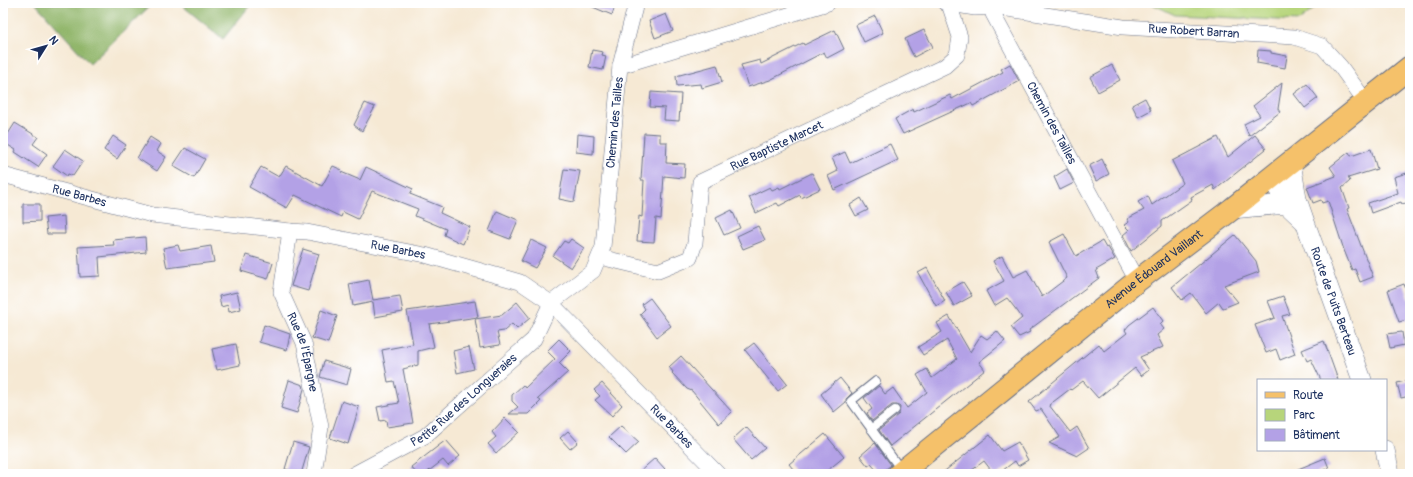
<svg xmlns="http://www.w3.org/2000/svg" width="1413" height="477" font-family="Pangolin,sans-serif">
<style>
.green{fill:#b7d57b;stroke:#69826c}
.forest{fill:#91b66b;stroke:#567264}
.building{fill:#b3a1e6}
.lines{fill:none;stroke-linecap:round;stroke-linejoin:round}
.service-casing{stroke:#687087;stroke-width:10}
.minor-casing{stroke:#687087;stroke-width:16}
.tertiary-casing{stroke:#687087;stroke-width:20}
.primary-casing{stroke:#687087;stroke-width:24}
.service{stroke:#fff;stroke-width:8}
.minor{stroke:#fff;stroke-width:15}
.tertiary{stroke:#fff;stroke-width:19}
.primary{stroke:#f5c16b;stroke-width:22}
.labels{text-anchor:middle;stroke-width:3.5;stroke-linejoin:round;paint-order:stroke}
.street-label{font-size:12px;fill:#1b2f5e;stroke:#fff}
</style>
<rect width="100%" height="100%" fill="#fff"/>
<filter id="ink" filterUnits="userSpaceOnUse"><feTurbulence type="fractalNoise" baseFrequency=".025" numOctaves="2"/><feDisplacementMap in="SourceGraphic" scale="8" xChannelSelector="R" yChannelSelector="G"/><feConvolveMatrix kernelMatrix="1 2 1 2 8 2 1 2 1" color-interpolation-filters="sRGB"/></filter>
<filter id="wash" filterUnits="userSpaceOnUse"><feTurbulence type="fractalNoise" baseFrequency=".012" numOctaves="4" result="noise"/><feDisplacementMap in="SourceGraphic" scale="16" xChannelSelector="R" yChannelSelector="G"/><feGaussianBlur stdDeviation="0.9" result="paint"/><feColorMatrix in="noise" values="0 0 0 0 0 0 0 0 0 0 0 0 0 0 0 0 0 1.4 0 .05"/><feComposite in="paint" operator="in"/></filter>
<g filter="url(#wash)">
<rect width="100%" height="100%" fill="#f6e9d4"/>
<!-- green -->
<path class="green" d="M 1150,3 L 1321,3 L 1299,21 L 1175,15 Z"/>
<!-- forest -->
<path class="forest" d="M 35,3 L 153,3 L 90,64 Z
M 179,3 L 252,3 L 223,39 Z"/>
<g id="blocks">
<!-- building -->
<path class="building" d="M 583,3 L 616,3 L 612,15 Z
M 666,14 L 673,31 L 655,38 L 649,21 Z
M 875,16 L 883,33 L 864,42 L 856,25 Z
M 835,30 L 844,49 L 827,58 L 824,52 L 770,80 L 748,87 L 741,65 L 760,60 L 761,64 L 803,43 L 804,45 Z
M 924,30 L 933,47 L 914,57 L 905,39 Z
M 592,50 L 603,52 L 602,55 L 606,56 L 603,70 L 589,67 Z
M 1258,50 L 1271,51 L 1271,53 L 1287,56 L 1285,68 L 1257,63 Z
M 1010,64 L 1019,81 L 973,106 L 971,103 L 903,134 L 895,119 L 913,109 L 914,112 L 950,95 L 952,99 L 1003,72 L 1001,69 Z
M 717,65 L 722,82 L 702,88 L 701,84 L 677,86 L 676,76 Z
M 1112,65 L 1120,80 L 1098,92 L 1090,77 Z
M 1282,83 L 1278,109 L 1280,112 L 1249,136 L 1244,124 L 1260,116 L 1253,106 Z
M 1307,84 L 1318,98 L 1305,108 L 1294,94 Z
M 651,92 L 681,94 L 679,121 L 664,120 L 665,108 L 650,107 Z
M 1145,98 L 1151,110 L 1138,117 L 1132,105 Z
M 365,103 L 375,107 L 362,131 L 354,125 Z
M 15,123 L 38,137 L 33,144 L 47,154 L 38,167 L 15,152 L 16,150 L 3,142 Z
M 644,133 L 660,134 L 660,142 L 667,142 L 666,163 L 685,164 L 684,178 L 664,176 L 661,219 L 656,218 L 654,242 L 637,241 L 639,216 L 642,217 L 644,180 L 641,180 Z
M 577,134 L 594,136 L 593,154 L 576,152 Z
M 1255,135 L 1266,149 L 1215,190 L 1213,185 L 1191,197 L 1192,200 L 1162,221 L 1162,226 L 1131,251 L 1123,235 L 1129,230 L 1124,225 L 1129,222 L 1127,219 L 1144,210 L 1138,202 L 1148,196 L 1152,205 L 1183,183 L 1172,161 L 1218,137 L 1228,157 Z
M 113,136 L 126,145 L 117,159 L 104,150 Z
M 150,137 L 161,144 L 157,151 L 166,157 L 157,171 L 137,158 Z
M 890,144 L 898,160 L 834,190 L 828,176 L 838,171 L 832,158 L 845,152 L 850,163 Z
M 185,148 L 205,159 L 194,178 L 173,166 Z
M 65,149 L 83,161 L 73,176 L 68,174 L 67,176 L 53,166 Z
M 1371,149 L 1377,169 L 1348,178 L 1350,181 L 1342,188 L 1349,208 L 1347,209 L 1373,277 L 1360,282 L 1355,269 L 1352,270 L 1344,250 L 1328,201 L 1322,203 L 1321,200 L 1313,203 L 1307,187 L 1336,176 L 1330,167 L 1349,152 L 1351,156 Z
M 1102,159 L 1109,174 L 1096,181 L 1089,166 Z
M 286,166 L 322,186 L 333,166 L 342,170 L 341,172 L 360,180 L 366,167 L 413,189 L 410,194 L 442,207 L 440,213 L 470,227 L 463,244 L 444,235 L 446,229 L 415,216 L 418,209 L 372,191 L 358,219 L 343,212 L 341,217 L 295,195 L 287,208 L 249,187 L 261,167 L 279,177 Z
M 564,169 L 580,171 L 574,202 L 559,199 Z
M 1067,169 L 1074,183 L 1060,190 L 1054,177 Z
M 1410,172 L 1410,202 L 1402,204 L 1401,202 L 1371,213 L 1368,203 L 1398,193 L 1394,177 Z
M 812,173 L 820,189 L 801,198 L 800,195 L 779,206 L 777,203 L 756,213 L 749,197 L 770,187 L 772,190 L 779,187 L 780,189 Z
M 861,198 L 868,210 L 856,216 L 850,205 Z
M 23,204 L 40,204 L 40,221 L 23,222 Z
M 732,210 L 740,228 L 724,235 L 716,218 Z
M 497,211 L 518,220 L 510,239 L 489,231 Z
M 64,216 L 65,234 L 47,234 L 45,218 Z
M 758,226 L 765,240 L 743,249 L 737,236 Z
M 1064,234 L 1076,256 L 1102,241 L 1106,248 L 1108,247 L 1115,259 L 1096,270 L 1099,278 L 1029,330 L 1030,332 L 1019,337 L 1011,327 L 1022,318 L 1018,312 L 1007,298 L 994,306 L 986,291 L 1004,281 L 993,261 L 1002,256 L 1013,277 L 1027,270 L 1042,297 L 1067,278 L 1049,242 Z
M 1235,235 L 1256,261 L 1259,272 L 1224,285 L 1238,302 L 1223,308 L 1219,302 L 1206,313 L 1191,293 L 1182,300 L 1172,287 Z
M 145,237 L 146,252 L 99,257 L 100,276 L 80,277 L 78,247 L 114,245 L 113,240 Z
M 571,239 L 584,248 L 571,268 L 553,256 L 564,241 L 568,243 Z
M 531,240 L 547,248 L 535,268 L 521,261 Z
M 178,245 L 180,251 L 211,246 L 214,262 L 167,268 L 163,248 Z
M 303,249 L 319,254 L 308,291 L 291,286 Z
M 246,255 L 273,263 L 268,279 L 241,271 Z
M 927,268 L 945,301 L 936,306 L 918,273 Z
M 369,280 L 373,300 L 400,296 L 403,312 L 375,317 L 373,302 L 353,306 L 349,284 Z
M 963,282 L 972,296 L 954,306 L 946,292 Z
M 1404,284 L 1410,301 L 1410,319 L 1399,322 L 1388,290 Z
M 237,292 L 241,309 L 229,312 L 228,305 L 221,307 L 219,296 Z
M 1283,296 L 1290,314 L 1282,316 L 1295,354 L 1280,360 L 1276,349 L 1266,353 L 1255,325 L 1275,318 L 1268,301 Z
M 650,298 L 671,326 L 657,337 L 640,314 L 645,309 L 642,304 Z
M 475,301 L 478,317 L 429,324 L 434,347 L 418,351 L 418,365 L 403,369 L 413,423 L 387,427 L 386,420 L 380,421 L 377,407 L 399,403 L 394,381 L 388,382 L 382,350 L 413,344 L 407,311 Z
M 517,302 L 530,318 L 517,329 L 512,324 L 504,331 L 497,332 L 500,345 L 480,348 L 475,319 L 502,315 Z
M 1153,307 L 1163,321 L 1160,324 L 1164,329 L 1157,335 L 1163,347 L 1140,357 L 1149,370 L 1141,376 L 1135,368 L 1098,398 L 1083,381 L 1071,390 L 1070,389 L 1049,405 L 1070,432 L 1077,427 L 1089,448 L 1077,456 L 1049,443 L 1060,437 L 1041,409 L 1036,411 L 1029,402 L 1099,344 L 1104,351 L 1127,333 L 1125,330 L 1129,325 Z
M 321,310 L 337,316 L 328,343 L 312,338 Z
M 949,316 L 970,352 L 981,335 L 987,339 L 997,331 L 1005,341 L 979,362 L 985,370 L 890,446 L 879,430 L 899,414 L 900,407 L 897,405 L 892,405 L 872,421 L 867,413 L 872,409 L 864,398 L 879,386 L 885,394 L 893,388 L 907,408 L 927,392 L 917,375 L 927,369 L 932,378 L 957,359 L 947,340 L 923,355 L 918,347 L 942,332 L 937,323 Z
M 264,325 L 290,334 L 287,350 L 259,342 Z
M 1402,332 L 1404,345 L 1390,348 L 1387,334 Z
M 559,339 L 571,351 L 559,363 L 568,372 L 538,399 L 541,401 L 528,414 L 509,414 L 518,407 L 512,401 L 512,395 L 523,385 L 525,388 L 555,359 L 547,351 Z
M 1324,341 L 1338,380 L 1321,380 L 1311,359 L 1307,361 L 1302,350 Z
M 754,343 L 787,384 L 778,391 L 745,350 Z
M 236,344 L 240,365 L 217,370 L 212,349 Z
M 469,347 L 474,369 L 457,373 L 453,351 Z
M 681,356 L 732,412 L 719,424 L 692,391 L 687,389 L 672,373 L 673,372 L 669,367 Z
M 324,361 L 351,369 L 347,385 L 320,377 Z
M 840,378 L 852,393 L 846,399 L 846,402 L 834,412 L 821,394 Z
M 289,380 L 303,385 L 304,389 L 297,413 L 281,408 Z
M 1410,380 L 1410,396 L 1401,398 L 1397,383 Z
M 602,383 L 622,405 L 612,416 L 595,400 L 600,396 L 594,390 Z
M 342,401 L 359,407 L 348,444 L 330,438 Z
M 505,418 L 519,432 L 496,453 L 488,444 L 496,437 L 492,432 Z
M 621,426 L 639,442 L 626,454 L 609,437 Z
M 746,427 L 765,448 L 751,460 L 733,439 Z
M 568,431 L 578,442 L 570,449 L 560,438 Z
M 825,434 L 844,457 L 823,474 L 797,474 L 789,464 Z
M 990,435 L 1002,451 L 1018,442 L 1028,460 L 1018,466 L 1015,461 L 998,474 L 994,474 L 984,461 L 967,474 L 941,474 Z
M 446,440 L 460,456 L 448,466 L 443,460 L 425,474 L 417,474 L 411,467 Z
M 293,442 L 309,447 L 301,474 L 285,469 Z
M 875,443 L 891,465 L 880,474 L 871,464 L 868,466 L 860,456 Z
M 655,458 L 665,469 L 660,474 L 637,474 Z
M 1325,458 L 1329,468 L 1314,474 L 1286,474 Z"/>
</g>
</g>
<g filter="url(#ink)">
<use href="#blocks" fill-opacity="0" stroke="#687087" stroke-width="1"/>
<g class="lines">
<defs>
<path id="service" d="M 876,381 L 851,401 L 902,471
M 871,429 L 895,410"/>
<g id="minor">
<path id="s1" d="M 945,3 L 975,8 L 995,7 L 1123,27 L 1294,37 L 1322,46 L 1340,66 L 1366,102"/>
<path id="s2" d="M 996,3 L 993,14 L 1137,281"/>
<path d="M 620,66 L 636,3"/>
<path id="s3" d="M 3,175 L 152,215 L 290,231 L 307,232 L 425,255 L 520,282 L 551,303 L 718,474"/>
<path id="s4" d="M 290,231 L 281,292 L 304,343 L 321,427 L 314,474"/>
<path id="s5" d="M 600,257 L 658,271 L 690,258 L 695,243 L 700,182 L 945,66 L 957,55 L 960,37 L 949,4"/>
<path id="s6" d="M 354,474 L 425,436 L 534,339 L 551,303 L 593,271 L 603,247 L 620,66 L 828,3"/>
</g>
<g id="tertiary">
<path id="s7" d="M 1291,162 L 1297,199 L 1305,222 L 1362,380"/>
<path d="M 1272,177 L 1286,204"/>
<path d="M 1232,209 L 1286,204 L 1304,221"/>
<path d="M 1385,450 L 1390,474"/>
</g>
<g id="primary">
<path id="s8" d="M 899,474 L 1137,281 L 1232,209 L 1410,67"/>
</g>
</defs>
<!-- service casing -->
<use href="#service" class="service-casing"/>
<!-- minor casing -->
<use href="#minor" class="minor-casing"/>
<!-- tertiary casing -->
<use href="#tertiary" class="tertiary-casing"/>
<!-- primary casing -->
<use href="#primary" class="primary-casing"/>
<!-- service -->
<use href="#service" class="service"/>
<!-- minor -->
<use href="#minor" class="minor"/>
<!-- tertiary -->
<use href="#tertiary" class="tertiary"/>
<!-- primary -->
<use href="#primary" class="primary"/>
</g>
</g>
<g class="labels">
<!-- street labels -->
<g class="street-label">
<text dy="4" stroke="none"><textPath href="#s1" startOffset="251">Rue Robert Barran</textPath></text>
<text dy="4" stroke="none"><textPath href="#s2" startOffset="135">Chemin des Tailles</textPath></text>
<text dy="4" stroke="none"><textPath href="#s6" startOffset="470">Chemin des Tailles</textPath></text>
<text dy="4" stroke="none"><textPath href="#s5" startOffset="256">Rue Baptiste Marcet</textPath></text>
<text dy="4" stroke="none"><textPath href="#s3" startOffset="79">Rue Barbes</textPath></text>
<text dy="4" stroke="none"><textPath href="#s3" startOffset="403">Rue Barbes</textPath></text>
<text dy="4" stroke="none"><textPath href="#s8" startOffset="327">Avenue Édouard Vaillant</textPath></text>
<text dy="4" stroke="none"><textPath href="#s7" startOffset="146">Route de Puits Berteau</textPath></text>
<text dy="4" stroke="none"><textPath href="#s4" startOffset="126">Rue de l'Épargne</textPath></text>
<text dy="4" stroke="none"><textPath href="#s6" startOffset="133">Petite Rue des Longueraies</textPath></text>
<text dy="4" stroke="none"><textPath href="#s3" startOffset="739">Rue Barbes</textPath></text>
</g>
</g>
<!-- margin -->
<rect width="1413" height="477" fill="none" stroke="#fff" stroke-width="16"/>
<!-- legend -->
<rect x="1257" y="379" width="130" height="72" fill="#ffffff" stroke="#a4acbf"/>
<rect x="1265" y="392" width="20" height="6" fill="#f5c16b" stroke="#a4acbf"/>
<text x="1293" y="399" font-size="12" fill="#1b2f5e">Route</text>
<rect x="1265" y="409" width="20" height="12" fill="#b7d57b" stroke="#a4acbf"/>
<text x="1293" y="419" font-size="12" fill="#1b2f5e">Parc</text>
<rect x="1265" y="429" width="20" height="12" fill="#b3a1e6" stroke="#a4acbf"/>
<text x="1293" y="439" font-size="12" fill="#1b2f5e">Bâtiment</text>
<!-- north arrow -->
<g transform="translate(46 46) rotate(53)" stroke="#ffffff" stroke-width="3" paint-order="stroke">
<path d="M0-3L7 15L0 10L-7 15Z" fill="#1b2f5e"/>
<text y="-6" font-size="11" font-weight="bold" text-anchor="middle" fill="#1b2f5e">N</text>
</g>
</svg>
